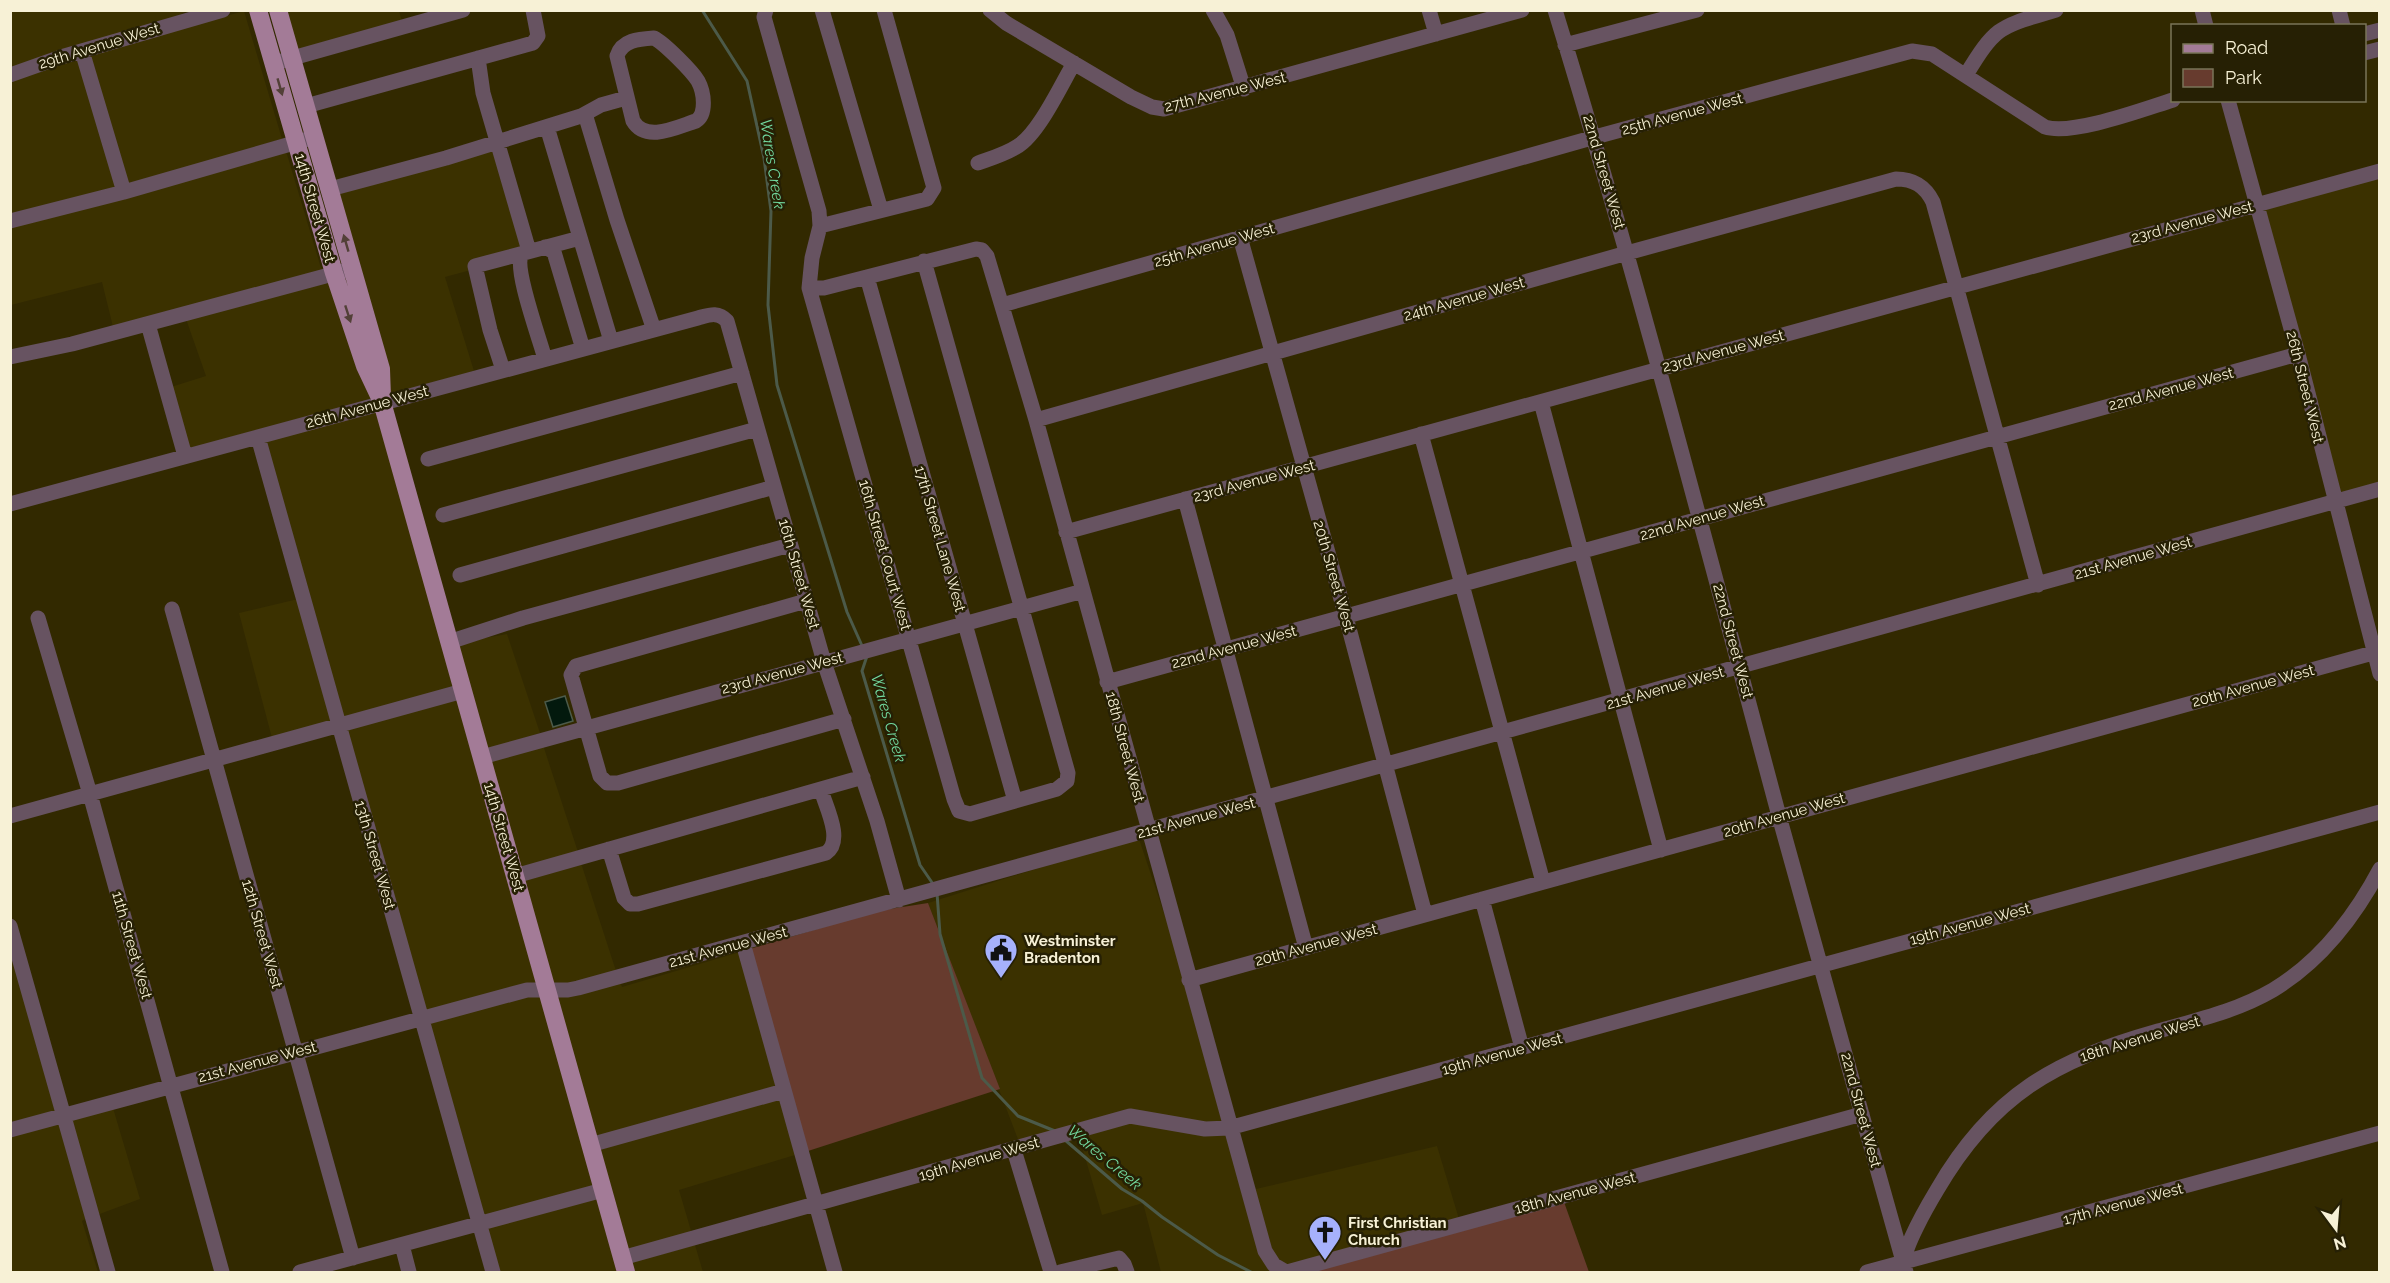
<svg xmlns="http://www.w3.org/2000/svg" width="2390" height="1283" font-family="Raleway,sans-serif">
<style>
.built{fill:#3b3100}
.green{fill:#673b2e}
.water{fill:#03190d;stroke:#4c5a49;stroke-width:1.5}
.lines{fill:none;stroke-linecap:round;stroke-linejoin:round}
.stream{stroke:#4c5a49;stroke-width:3}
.minor{stroke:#675361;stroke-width:15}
.major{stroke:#a37b97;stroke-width:18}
.oneway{fill:#524037}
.labels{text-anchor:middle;stroke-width:5;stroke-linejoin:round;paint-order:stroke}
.street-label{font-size:15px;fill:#f7f1d6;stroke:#262004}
.poi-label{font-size:15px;font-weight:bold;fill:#f7f1d6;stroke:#262004;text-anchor:start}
.water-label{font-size:16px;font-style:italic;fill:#72d99f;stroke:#262004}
</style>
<rect width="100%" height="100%" fill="#322900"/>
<!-- built -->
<path class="built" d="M 11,11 L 186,11 L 177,17 L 11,68 Z
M 244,11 L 282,139 L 128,185 L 88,55 Z
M 284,11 L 399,11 L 402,21 L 296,51 Z
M 78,58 L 117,188 L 11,215 L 10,81 Z
M 493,149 L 523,247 L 471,270 L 445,277 L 474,371 L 387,395 L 337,193 Z
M 286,151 L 321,268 L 328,269 L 113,327 L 102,282 L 11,305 L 11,227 Z
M 2379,177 L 2379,483 L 2338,494 L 2264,208 Z
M 331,280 L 374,398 L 188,449 L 171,387 L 206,376 L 186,319 Z
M 378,409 L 456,687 L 343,719 L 265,441 Z
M 298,599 L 332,722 L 272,738 L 239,613 Z
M 507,634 L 540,733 L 485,750 L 456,646 L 479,639 Z
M 460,698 L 540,983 L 424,1011 L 346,730 Z
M 543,745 L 578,852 L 519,869 L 488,761 Z
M 1139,839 L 1173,940 L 1222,1122 L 1205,1123 L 1151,1113 L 1019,1142 L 928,903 L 1061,861 Z
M 581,863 L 616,971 L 567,984 L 551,984 L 522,881 Z
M 10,948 L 56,1111 L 10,1124 Z
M 740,952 L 777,1087 L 594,1138 L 554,995 L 620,982 L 622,987 Z
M 543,995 L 596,1185 L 482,1216 L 427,1023 L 528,996 Z
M 780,1098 L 795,1155 L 679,1190 L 692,1234 L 626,1251 L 597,1150 Z
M 113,1108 L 140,1199 L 97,1215 L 70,1119 Z
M 60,1122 L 87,1218 L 82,1221 L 98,1272 L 11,1272 L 11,1136 Z
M 1131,1122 L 1226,1134 L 1272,1272 L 1161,1272 L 1143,1203 L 1102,1215 L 1080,1140 L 1057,1144 Z
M 1237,1132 L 1256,1189 L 1437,1146 L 1459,1219 L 1287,1266 L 1273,1255 Z
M 599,1196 L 620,1272 L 498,1272 L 485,1227 Z
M 695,1245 L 703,1272 L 632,1272 L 629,1263 Z"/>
<!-- green -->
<path class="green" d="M 928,903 L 1000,1089 L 808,1151 L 750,949 L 877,911 Z
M 1564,1202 L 1589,1272 L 1310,1272 Z"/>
<!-- water -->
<path class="water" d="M 565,696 L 573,721 L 553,727 L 545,702 Z"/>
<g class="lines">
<!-- stream -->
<path class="stream" d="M 702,10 L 747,81 L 764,158 L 771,211 L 768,305 L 777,385 L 847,612 L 863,648
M 867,656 L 862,671 L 920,865 L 933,884
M 937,893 L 940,934 L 982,1078 L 1018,1116 L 1055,1131
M 1065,1140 L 1122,1189 L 1142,1201 L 1162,1217 L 1218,1255 L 1251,1272"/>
<!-- minor -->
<path class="minor" d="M 766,10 L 764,17 L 819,211 L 820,226 L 812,258 L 809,288 L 954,799 L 959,811 L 970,814 L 1057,789 L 1067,781 L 1068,773 L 924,261
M 822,10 L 881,210
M 990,10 L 1006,23 L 1131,97 L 1152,107 L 1164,109 L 1522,10
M 1213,10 L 1227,35 L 1244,89
M 1429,10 L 1436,34
M 1555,10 C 1637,277 1707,547 1779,816 C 1820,968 1864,1120 1906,1272
M 2202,10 L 2206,26
M 2339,10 L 2343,26
M 2364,34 L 2380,30
M 654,38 C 664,43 692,71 698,81 C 704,92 707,114 696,121 C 677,127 646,143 633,121 L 617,56 C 622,40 639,39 654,38 Z
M 1565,45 L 1697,10
M 82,51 L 124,192
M 2364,53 L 2380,49
M 478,58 L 483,93 L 529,251
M 282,61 L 463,10
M 10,75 L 61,57 L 223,10
M 1966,75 C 1997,24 2000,27 2056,10
M 2228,100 L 2298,354 L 2380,674
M 306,106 L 533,43 L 538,36 L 533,10
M 585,114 L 617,220 L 654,330
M 547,127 L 611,341
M 978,163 C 992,158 1006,154 1018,146 C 1039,133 1061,85 1074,63
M 330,189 L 446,158 L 581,116 L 601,105 L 626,98
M 10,221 L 124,192 L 315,137
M 820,226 L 927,199 L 934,188 L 884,10
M 1240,237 L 1346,617 L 1425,914
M 545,247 L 554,252 L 583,349
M 522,254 C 513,267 540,340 545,359
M 867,277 L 1015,801
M 809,288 L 824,288 L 976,249 L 982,250 L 987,256 L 1036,420 L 1265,1251 L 1274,1265 L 1286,1272
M 1002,305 L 1595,137 L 1912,51 L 1932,54 L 2045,127 C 2072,136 2144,109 2173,100
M 148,324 L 185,456
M 10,357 L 72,344 L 344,271
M 503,370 L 490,330 L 475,266 L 580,238
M 1541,402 L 1661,850
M 1036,420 L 1627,253 L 1896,179 C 1914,179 1925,186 1933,202 L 2038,585
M 1421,434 L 1543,882
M 258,437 L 493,1272
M 428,459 L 742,373
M 1185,499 L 1306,948
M 10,504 L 698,318 C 709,315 718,311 727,321 L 824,662 L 877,821 L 899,900
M 443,515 L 757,429
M 1066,532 L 2380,171
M 460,575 L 774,487
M 806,601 L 576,666 L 571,675 L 600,776 L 607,783 L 618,783 L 844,719
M 172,609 L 353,1258
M 38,618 L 90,794 L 222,1272
M 449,642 L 523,618 L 790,545
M 1107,682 L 2298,354
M 482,757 L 1083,591
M 10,816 L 463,691
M 609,849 L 624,898 L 630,904 L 638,904 L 826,853 C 844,841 826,807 821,790
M 515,876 L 863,777
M 1482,899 L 1522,1048
M 10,926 L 108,1272
M 743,943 L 835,1272
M 1189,980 L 2380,651
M 10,1130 L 527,990 L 568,990 L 578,988 L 2380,489
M 590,1145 L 784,1091
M 1014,1150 L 1051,1272
M 402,1245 L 409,1272
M 622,1258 L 1130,1116 L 1205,1129 L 1229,1128 L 2380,812
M 1904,1264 C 1903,1248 1928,1205 1937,1190 C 1992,1095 2055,1060 2158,1031 C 2197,1020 2237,1011 2273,990 C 2321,961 2354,918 2380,869
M 300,1272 L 603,1190
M 1060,1272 L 1119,1258 L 1124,1264 L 1127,1272
M 1287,1272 L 1862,1114
M 1867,1272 L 2380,1133"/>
<!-- major -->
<path class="major" d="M 258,10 L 334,273 L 365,366 L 382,402 L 626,1272
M 278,10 L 381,369 L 382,397"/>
</g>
<!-- one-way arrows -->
<defs><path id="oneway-solid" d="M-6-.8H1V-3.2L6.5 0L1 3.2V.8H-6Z" transform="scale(1.5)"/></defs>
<g class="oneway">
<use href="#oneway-solid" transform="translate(280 87) rotate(74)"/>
<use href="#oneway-solid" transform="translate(346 243) rotate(-106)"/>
<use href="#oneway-solid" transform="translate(348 314) rotate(72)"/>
</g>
<!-- icons -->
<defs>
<symbol id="civic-pin" viewBox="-11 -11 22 30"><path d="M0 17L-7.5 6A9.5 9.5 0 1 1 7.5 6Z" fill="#a6b1fc" stroke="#262004"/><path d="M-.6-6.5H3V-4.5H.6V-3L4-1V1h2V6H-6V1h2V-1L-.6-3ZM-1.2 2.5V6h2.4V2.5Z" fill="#111"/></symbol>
<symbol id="church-pin" viewBox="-11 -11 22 30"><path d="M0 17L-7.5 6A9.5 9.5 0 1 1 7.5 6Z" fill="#a6b1fc" stroke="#262004"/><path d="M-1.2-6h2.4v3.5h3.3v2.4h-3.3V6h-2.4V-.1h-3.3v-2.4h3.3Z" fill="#111"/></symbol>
</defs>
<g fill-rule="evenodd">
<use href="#civic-pin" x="982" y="931" width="38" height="52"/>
<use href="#church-pin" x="1306" y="1213" width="38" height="52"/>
</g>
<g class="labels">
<!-- street labels -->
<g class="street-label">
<text transform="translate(99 46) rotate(-17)" y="5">29th Avenue West</text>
<text transform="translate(1225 92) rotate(-14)" y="5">27th Avenue West</text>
<text transform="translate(1682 114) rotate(-15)" y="5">25th Avenue West</text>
<text transform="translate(1604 172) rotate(74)" y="5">22nd Street West</text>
<text transform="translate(315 208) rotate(74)" y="5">14th Street West</text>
<text transform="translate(2192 222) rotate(-15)" y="5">23rd Avenue West</text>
<text transform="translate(1214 245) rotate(-16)" y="5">25th Avenue West</text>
<text transform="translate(1464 299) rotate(-16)" y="5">24th Avenue West</text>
<text transform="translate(1723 351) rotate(-15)" y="5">23rd Avenue West</text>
<text transform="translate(2305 387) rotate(76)" y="5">26th Street West</text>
<text transform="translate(2171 389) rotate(-15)" y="5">22nd Avenue West</text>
<text transform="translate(367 407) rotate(-15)" y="5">26th Avenue West</text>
<text transform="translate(1254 481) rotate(-15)" y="5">23rd Avenue West</text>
<text transform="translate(1702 518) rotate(-16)" y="5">22nd Avenue West</text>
<text transform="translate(940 539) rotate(74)" y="5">17th Street Lane West</text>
<text transform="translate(885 555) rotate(74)" y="5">16th Street Court West</text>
<text transform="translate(2133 558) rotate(-16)" y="5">21st Avenue West</text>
<text transform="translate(799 574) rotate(74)" y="5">16th Street West</text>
<text transform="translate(1334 576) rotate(74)" y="5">20th Street West</text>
<text transform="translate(1733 641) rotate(75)" y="5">22nd Street West</text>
<text transform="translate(1234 647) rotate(-15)" y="5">22nd Avenue West</text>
<text transform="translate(782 673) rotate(-15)" y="5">23rd Avenue West</text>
<text transform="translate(2253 686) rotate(-15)" y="5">20th Avenue West</text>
<text transform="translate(1665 688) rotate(-16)" y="5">21st Avenue West</text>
<text transform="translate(1125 747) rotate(75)" y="5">18th Street West</text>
<text transform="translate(1784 815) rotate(-16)" y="5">20th Avenue West</text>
<text transform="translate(1196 818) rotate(-15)" y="5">21st Avenue West</text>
<text transform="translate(504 837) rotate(74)" y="5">14th Street West</text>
<text transform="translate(375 855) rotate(74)" y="5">13th Street West</text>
<text transform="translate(1970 924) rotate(-15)" y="5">19th Avenue West</text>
<text transform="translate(262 934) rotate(74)" y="5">12th Street West</text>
<text transform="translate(132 945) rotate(74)" y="5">11th Street West</text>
<text transform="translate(1316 945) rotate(-15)" y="5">20th Avenue West</text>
<text transform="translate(728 947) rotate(-15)" y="5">21st Avenue West</text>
<text transform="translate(2140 1039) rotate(-17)" y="5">18th Avenue West</text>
<text transform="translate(1502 1054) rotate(-15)" y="5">19th Avenue West</text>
<text transform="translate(257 1062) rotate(-15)" y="5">21st Avenue West</text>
<text transform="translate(1861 1110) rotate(75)" y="5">22nd Street West</text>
<text transform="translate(979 1159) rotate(-16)" y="5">19th Avenue West</text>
<text transform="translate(1575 1193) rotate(-15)" y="5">18th Avenue West</text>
<text transform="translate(2123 1204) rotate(-15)" y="5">17th Avenue West</text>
</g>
<!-- poi labels -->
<g class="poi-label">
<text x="1024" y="946">Westminster<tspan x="1024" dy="17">Bradenton</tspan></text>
<text x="1348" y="1228">First Christian<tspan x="1348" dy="17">Church</tspan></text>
</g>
<!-- water labels -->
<g class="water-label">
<text transform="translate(773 164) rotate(81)" y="6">Wares Creek</text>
<text transform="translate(889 718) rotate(74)" y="6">Wares Creek</text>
<text transform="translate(1105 1157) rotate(40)" y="6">Wares Creek</text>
</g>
</g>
<!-- border -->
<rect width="2390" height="1283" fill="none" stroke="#f7f1d6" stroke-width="24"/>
<!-- legend -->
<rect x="2171" y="24" width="195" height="78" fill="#262004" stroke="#7a7458" stroke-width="1.5"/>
<rect x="2183" y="44" width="30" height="9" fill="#a37b97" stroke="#7a7458" stroke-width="1.5"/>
<text x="2225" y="54" font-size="18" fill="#f7f1d6">Road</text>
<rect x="2183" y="69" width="30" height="18" fill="#673b2e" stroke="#7a7458" stroke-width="1.5"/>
<text x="2225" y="84" font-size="18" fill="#f7f1d6">Park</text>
<!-- north arrow -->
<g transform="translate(2336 1229) rotate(164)" stroke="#262004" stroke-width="4.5" paint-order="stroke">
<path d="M0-4.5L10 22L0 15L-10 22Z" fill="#f7f1d6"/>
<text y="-9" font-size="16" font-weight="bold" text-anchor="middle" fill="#f7f1d6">N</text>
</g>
</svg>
